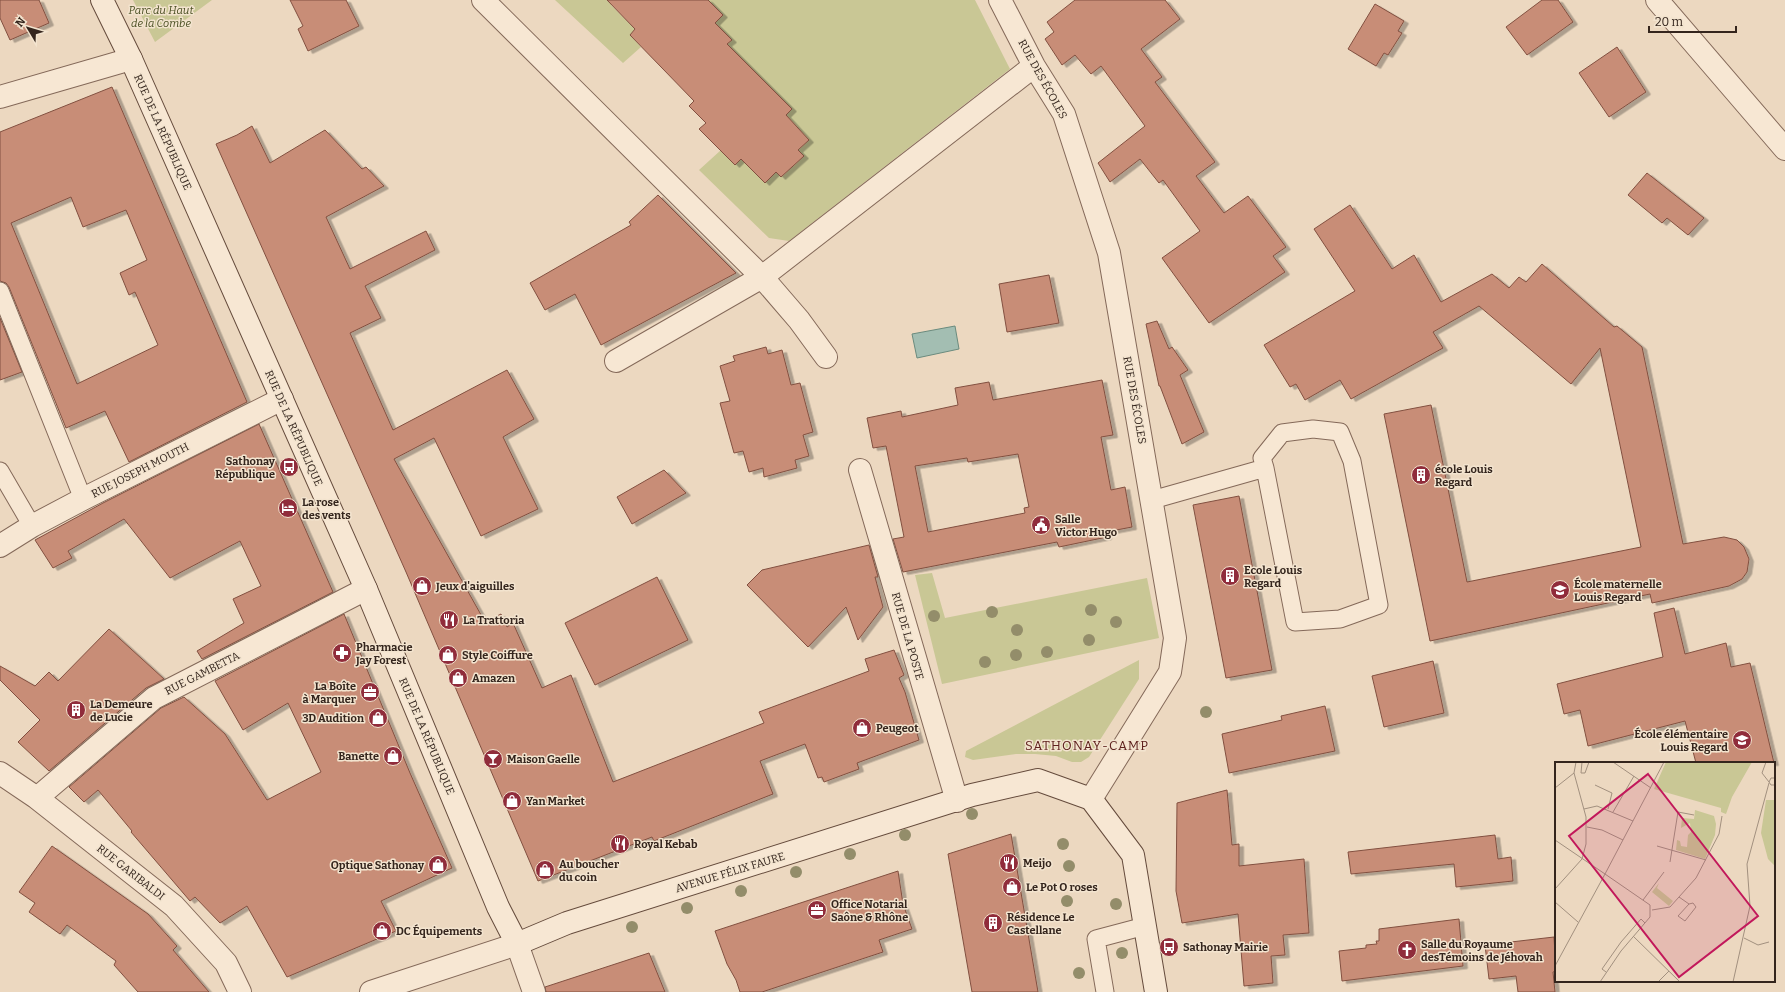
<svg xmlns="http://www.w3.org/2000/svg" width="1785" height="992" font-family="Bitter,serif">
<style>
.green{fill:#c9c795}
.water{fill:#a3beb2;stroke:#6b8b7e}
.building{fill:#c88d77;stroke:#825040;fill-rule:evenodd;filter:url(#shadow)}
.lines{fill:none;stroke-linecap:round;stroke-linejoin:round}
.service-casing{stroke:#846959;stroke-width:19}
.minor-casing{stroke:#846959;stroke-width:24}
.tertiary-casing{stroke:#846959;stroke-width:24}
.secondary-casing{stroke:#654b3c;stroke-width:24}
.service{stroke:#f7e7d3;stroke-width:17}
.minor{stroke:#f7e7d3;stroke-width:22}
.tertiary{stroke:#f7e7d3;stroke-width:22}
.secondary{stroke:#f7e7d3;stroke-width:22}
.tree{fill:#938d6a}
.labels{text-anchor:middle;stroke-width:3;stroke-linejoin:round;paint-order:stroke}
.park-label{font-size:11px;font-style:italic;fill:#4b5024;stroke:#f3e4cf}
.street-label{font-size:11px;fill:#34251d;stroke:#f3e4cf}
.poi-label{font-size:11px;font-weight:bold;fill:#34251d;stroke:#f3e4cf;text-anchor:start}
.quarter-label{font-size:13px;letter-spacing:1px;fill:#5f221e;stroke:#f3e4cf}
.inset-road{fill:none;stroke:#a2907f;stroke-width:1}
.view{fill:#c2185b;fill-opacity:0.15;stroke:#c2185b;stroke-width:2}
.inset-edge{fill:none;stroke:#34251d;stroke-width:2}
</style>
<defs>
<filter id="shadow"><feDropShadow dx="4.5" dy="2.5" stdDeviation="0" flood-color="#0004"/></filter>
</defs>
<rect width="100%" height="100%" fill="#ecd8c0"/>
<!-- green -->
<path class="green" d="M 133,0 L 212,0 L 155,42 Z
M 555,0 L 616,0 L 611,5 L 635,29 L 630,35 L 641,47 L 623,63 Z
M 708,0 L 975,0 L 1010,69 L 789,241 L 769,238 L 699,170 L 721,150 L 735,165 L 741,159 L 765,183 L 776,172 L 781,177 L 804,156 L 798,150 L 809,140 L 786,115 L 792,109 L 722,49 L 715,23 L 723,15 Z
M 932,573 L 945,618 L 1147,578 L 1159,638 L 942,684 L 915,575 Z
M 1139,660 L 1139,679 L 1089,757 L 1081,762 L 1072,762 L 1056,756 L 1035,754 L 1016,754 L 973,760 L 965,757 L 966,751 Z"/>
<!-- water -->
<path class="water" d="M 955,326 L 959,349 L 917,358 L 912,334 Z"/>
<!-- building -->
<path class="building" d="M 0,0 L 39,0 L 49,23 L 10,40 L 0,18 Z
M 290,0 L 346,0 L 359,26 L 308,51 L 298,29 L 303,26 Z
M 607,0 L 708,0 L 723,15 L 715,23 L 732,40 L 727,44 L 792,109 L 786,115 L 809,140 L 798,150 L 804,156 L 781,177 L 776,172 L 765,183 L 741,159 L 735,165 L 699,129 L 706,123 L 689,106 L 694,101 L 630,35 L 635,29 Z
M 1075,0 L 1165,0 L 1180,19 L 1141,49 L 1162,77 L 1155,82 L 1215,162 L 1196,176 L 1224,213 L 1248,196 L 1286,247 L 1273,256 L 1285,272 L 1209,323 L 1162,258 L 1200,231 L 1163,180 L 1159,183 L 1140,159 L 1110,182 L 1098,163 L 1145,126 L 1101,66 L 1091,74 L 1075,55 L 1062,65 L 1045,39 L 1054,32 L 1047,22 Z
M 1542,0 L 1558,0 L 1573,22 L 1527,55 L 1506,27 Z
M 1375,4 L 1404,21 L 1398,31 L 1402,33 L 1388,55 L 1384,53 L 1376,66 L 1348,49 Z
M 1617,47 L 1646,92 L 1609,117 L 1579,73 Z
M 112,87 L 247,402 L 129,462 L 105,411 L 66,428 L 9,287 L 6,283 L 0,281 L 0,132 ZM 71,197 L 83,227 L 126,210 L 147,260 L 120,273 L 129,295 L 135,292 L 158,345 L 77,384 L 11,223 Z
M 252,126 L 270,163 L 325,130 L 362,169 L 366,167 L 384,186 L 326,217 L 350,269 L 426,231 L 435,250 L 365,286 L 381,318 L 350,333 L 393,430 L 507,370 L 534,419 L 503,437 L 538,509 L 481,536 L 434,438 L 394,459 L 485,622 L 501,614 L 507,627 L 513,623 L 542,688 L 571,675 L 613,782 L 764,723 L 759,712 L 869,671 L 865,659 L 894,650 L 904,675 L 899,678 L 905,692 L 919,740 L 857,763 L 859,769 L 824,782 L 822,777 L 818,778 L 805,744 L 760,761 L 773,794 L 654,841 L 652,837 L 538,881 L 406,572 L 216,144 L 237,135 Z
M 1647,173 L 1704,218 L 1688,235 L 1667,218 L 1662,223 L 1628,195 Z
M 658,195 L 736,273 L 601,345 L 575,294 L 545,310 L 530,283 L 631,225 L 629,222 Z
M 1350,205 L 1392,269 L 1414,255 L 1441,302 L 1492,274 L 1509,288 L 1519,277 L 1526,282 L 1542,264 L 1614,327 L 1617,326 L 1642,347 L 1683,544 L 1724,537 L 1737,540 L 1744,547 L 1749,559 L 1747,572 L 1742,579 L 1729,586 L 1652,603 L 1650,594 L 1430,641 L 1384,414 L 1431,405 L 1467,582 L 1641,547 L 1600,348 L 1571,384 L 1479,306 L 1433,332 L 1443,348 L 1351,399 L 1340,380 L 1305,400 L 1296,384 L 1290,387 L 1264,345 L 1355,291 L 1314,229 Z
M 1049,275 L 1059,323 L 1007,332 L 999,284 Z
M 0,318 L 22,372 L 0,380 Z
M 1157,321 L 1169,349 L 1172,347 L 1188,370 L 1180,375 L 1204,432 L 1182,444 L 1160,386 L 1159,386 L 1146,324 Z
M 766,347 L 768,354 L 782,350 L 791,385 L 800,383 L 813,432 L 803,435 L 809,456 L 795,460 L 797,468 L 764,477 L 763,468 L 749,472 L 743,451 L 734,453 L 720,403 L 730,401 L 720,366 L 735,361 L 733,356 Z
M 1102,380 L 1113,435 L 1101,437 L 1111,490 L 1125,487 L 1132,527 L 1106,532 L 1107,537 L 1059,547 L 1057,542 L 903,572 L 893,539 L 904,537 L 886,446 L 873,448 L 867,418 L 901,411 L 902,417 L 958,405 L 955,388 L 989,382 L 993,400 ZM 1018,454 L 1029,507 L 1024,508 L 1025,513 L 928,532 L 915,466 L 967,458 L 968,462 Z
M 259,424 L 333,592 L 202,659 L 197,651 L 244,623 L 233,599 L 261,586 L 240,541 L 170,578 L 124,519 L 68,551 L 72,558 L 53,568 L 35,540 L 103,503 Z
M 664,470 L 686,493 L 632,524 L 617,497 Z
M 1239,496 L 1272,670 L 1226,678 L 1193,505 Z
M 869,545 L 878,577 L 875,577 L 883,607 L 858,640 L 846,607 L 808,647 L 747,585 L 762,570 Z
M 657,577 L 688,640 L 595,685 L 565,623 Z
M 1674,608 L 1685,654 L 1726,643 L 1731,667 L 1750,663 L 1774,763 L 1696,763 L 1685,721 L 1588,746 L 1580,710 L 1564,714 L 1557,684 L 1663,657 L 1654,613 Z
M 344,614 L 410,773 L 452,868 L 381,901 L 396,931 L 287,977 L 247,906 L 220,923 L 195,897 L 190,901 L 131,832 L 132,831 L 98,790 L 84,802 L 69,787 L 161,708 L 184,697 L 225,734 L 267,800 L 321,772 L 288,703 L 243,730 L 215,681 Z
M 109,629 L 164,679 L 146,688 L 49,771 L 18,742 L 40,720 L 0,680 L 0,666 L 35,686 L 49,672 L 58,681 Z
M 1433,661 L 1444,713 L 1384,727 L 1372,676 Z
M 1325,706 L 1335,751 L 1229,773 L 1222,734 L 1282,720 L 1281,716 Z
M 1227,790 L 1232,845 L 1239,844 L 1239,866 L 1304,859 L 1309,933 L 1283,935 L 1285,955 L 1271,956 L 1273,983 L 1244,986 L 1238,914 L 1182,923 L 1176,891 L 1177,803 Z
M 1011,834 L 1038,992 L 972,992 L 948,854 Z
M 1495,835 L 1498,859 L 1511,857 L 1513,881 L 1456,887 L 1454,864 L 1351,874 L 1348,852 Z
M 52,846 L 148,914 L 177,946 L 173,950 L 209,992 L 138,992 L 114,965 L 116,961 L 67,925 L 60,934 L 29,912 L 35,903 L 19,892 Z
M 898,871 L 903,904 L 912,929 L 879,940 L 883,952 L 762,992 L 740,992 L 736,980 L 727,964 L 715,931 Z
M 1459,919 L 1463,966 L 1342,981 L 1339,951 L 1366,948 L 1366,945 L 1377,944 L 1376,941 L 1379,941 L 1379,929 Z
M 1554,937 L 1556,971 L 1553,972 L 1555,992 L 1518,992 L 1516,976 L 1489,979 L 1485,945 Z
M 649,953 L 665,992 L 546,992 L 545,987 Z"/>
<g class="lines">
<defs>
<path id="service" d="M 0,291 L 83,499
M 0,471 L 32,526
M 1152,500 L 1265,468 L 1295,622 L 1340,619 L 1379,605 L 1352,461 L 1340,432 L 1313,429 L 1282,433 L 1262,458 L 1265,468
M 1105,992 L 1096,939 L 1145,926"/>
<path id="minor" d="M 483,0 L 762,277 L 799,320 L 826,357
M 1000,0 L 1034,66 L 1064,114 L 1109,253 L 1175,638 L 1170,672 L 1091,799
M 0,97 L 131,59
M 616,361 L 762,277 L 1034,66
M 860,470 L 957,801
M 0,546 L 32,526 L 83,499 L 282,399
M 0,773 L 37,798 L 174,906 L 226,963 L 240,992
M 37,798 L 154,698 L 366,589
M 517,944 L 534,992"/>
<path id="tertiary" d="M 1657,0 L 1785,149
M 371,992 L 517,944"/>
<path id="secondary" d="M 102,0 L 131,59 L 366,589 L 498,907 L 517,944 L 567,923 L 972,795 L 1038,780 L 1091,799 L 1133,855 L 1156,992"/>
</defs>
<!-- service casing -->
<use href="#service" class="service-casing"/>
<!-- minor casing -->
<use href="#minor" class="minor-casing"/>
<!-- tertiary casing -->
<use href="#tertiary" class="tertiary-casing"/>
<!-- secondary casing -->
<use href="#secondary" class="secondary-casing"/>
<!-- service -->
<use href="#service" class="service"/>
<!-- minor -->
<use href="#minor" class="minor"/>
<!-- tertiary -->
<use href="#tertiary" class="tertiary"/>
<!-- secondary -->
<use href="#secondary" class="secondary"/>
</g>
<!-- trees -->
<g class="tree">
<circle cx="1091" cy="610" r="6"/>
<circle cx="992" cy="612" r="6"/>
<circle cx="934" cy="616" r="6"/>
<circle cx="1116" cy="622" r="6"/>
<circle cx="1017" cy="630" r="6"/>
<circle cx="1089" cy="640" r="6"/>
<circle cx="1047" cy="652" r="6"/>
<circle cx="1016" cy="655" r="6"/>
<circle cx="985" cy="662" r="6"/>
<circle cx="1206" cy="712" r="6"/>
<circle cx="972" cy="814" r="6"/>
<circle cx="905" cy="835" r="6"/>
<circle cx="1063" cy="844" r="6"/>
<circle cx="850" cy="854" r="6"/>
<circle cx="1069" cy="866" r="6"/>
<circle cx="796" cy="872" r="6"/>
<circle cx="741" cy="891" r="6"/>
<circle cx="1067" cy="901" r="6"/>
<circle cx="1116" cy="904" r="6"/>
<circle cx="687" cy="908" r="6"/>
<circle cx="632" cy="927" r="6"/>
<circle cx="1122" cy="953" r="6"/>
<circle cx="1079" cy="973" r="6"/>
</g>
<!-- icons -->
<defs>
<symbol id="bus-disc" viewBox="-11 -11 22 22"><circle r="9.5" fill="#902c3b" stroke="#f3e4cf"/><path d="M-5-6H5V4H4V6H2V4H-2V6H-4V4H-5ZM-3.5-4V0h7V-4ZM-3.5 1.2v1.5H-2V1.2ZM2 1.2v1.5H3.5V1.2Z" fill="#fff"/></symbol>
<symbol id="building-disc" viewBox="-11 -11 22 22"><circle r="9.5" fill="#902c3b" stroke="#f3e4cf"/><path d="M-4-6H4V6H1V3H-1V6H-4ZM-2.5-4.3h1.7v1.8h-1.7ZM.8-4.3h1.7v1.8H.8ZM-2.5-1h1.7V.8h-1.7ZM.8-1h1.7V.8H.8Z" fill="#fff"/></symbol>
<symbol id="hotel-disc" viewBox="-11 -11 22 22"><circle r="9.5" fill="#902c3b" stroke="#f3e4cf"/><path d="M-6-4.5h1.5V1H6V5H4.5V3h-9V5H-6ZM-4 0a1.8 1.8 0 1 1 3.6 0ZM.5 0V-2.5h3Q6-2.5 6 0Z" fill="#fff"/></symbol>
<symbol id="civic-disc" viewBox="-11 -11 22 22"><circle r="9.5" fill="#902c3b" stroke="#f3e4cf"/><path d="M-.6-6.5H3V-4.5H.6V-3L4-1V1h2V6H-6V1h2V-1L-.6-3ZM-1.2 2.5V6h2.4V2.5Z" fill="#fff"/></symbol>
<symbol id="shop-disc" viewBox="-11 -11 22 22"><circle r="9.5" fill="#902c3b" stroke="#f3e4cf"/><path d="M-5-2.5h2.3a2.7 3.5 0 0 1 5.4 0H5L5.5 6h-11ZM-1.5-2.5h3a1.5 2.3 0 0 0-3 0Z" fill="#fff"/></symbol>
<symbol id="school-disc" viewBox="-11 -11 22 22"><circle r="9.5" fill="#902c3b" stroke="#f3e4cf"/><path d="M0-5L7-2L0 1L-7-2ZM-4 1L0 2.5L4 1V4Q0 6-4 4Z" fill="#fff"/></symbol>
<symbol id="restaurant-disc" viewBox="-11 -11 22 22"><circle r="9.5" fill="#902c3b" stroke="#f3e4cf"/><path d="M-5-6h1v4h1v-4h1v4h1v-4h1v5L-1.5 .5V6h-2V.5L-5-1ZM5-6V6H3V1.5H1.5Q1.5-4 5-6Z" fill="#fff"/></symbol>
<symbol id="pharmacy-disc" viewBox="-11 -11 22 22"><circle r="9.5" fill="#902c3b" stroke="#f3e4cf"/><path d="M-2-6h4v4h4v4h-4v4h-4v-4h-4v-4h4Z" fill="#fff"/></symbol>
<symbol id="office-disc" viewBox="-11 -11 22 22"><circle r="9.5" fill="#902c3b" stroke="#f3e4cf"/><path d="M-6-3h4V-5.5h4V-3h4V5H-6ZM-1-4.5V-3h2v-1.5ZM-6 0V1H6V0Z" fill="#fff"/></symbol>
<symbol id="bar-disc" viewBox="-11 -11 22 22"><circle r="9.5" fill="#902c3b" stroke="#f3e4cf"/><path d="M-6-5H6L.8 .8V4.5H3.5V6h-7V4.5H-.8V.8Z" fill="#fff"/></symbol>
<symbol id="church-disc" viewBox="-11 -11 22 22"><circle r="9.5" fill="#902c3b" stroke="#f3e4cf"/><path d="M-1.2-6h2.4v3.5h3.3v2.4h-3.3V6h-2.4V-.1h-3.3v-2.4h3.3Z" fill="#fff"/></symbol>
</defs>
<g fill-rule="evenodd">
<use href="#bus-disc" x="278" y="456" width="22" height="22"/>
<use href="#building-disc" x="1410" y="464" width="22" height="22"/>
<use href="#hotel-disc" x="277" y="497" width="22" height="22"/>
<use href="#civic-disc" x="1030" y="514" width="22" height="22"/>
<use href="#building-disc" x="1219" y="565" width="22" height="22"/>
<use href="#shop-disc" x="411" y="575" width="22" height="22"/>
<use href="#school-disc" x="1549" y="579" width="22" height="22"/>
<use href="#restaurant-disc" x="438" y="609" width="22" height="22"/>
<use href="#pharmacy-disc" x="331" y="642" width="22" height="22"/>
<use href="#shop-disc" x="437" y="644" width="22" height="22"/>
<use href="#shop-disc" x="447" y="667" width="22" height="22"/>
<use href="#office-disc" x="359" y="681" width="22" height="22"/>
<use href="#building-disc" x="65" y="699" width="22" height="22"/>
<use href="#shop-disc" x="367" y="707" width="22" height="22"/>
<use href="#shop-disc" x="851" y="717" width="22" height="22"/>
<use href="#school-disc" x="1731" y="729" width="22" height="22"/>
<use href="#shop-disc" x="382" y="745" width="22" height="22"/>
<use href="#bar-disc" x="482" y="748" width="22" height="22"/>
<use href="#shop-disc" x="501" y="790" width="22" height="22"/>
<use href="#restaurant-disc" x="609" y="833" width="22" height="22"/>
<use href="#restaurant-disc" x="998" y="852" width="22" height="22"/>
<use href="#shop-disc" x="427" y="854" width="22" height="22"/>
<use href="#shop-disc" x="534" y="859" width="22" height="22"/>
<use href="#shop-disc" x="1001" y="876" width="22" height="22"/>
<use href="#office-disc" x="806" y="899" width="22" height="22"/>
<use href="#building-disc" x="982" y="912" width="22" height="22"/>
<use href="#shop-disc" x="371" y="920" width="22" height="22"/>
<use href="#bus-disc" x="1158" y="936" width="22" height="22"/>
<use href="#church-disc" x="1396" y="939" width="22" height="22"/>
</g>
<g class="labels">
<!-- park labels -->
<g class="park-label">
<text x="161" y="14">Parc du Haut<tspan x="161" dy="13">de la Combe</tspan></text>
</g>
<!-- street labels -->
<g class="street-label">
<text transform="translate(1043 79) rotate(61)" y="4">RUE DES ÉCOLES</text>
<text transform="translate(163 132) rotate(66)" y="4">RUE DE LA RÉPUBLIQUE</text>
<text transform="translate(1135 400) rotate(80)" y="4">RUE DES ÉCOLES</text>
<text transform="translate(294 428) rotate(66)" y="4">RUE DE LA RÉPUBLIQUE</text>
<text transform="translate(140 470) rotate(-27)" y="4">RUE JOSEPH MOUTH</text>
<text transform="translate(908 636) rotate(74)" y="4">RUE DE LA POSTE</text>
<text transform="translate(202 673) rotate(-27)" y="4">RUE GAMBETTA</text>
<text transform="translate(427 736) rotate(67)" y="4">RUE DE LA RÉPUBLIQUE</text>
<text transform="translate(131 872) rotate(38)" y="4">RUE GARIBALDI</text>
<text transform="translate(730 872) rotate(-17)" y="4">AVENUE FÉLIX FAURE</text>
</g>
<!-- poi labels -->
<g class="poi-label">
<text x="275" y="465" text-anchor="end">Sathonay<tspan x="275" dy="13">République</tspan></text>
<text x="1435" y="473">école Louis<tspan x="1435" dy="13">Regard</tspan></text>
<text x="302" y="506">La rose<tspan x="302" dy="13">des vents</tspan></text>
<text x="1055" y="523">Salle<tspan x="1055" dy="13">Victor Hugo</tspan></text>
<text x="1244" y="574">Ecole Louis<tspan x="1244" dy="13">Regard</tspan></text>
<text x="1574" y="588">École maternelle<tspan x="1574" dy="13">Louis Regard</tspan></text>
<text x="436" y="590">Jeux d'aiguilles</text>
<text x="463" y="624">La Trattoria</text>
<text x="356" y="651">Pharmacie<tspan x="356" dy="13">Jay Forest</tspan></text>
<text x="462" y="659">Style Coiffure</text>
<text x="472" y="682">Amazen</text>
<text x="356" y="690" text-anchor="end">La Boîte<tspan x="356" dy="13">à Marquer</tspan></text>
<text x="90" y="708">La Demeure<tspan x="90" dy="13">de Lucie</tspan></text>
<text x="364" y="722" text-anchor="end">3D Audition</text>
<text x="876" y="732">Peugeot</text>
<text x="1728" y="738" text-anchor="end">École élémentaire<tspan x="1728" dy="13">Louis Regard</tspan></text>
<text x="379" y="760" text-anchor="end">Banette</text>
<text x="507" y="763">Maison Gaelle</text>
<text x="526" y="805">Yan Market</text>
<text x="634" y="848">Royal Kebab</text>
<text x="1023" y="867">Meijo</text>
<text x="559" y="868">Au boucher<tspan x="559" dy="13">du coin</tspan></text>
<text x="424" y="869" text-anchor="end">Optique Sathonay</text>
<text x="1026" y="891">Le Pot O roses</text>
<text x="831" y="908">Office Notarial<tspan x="831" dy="13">Saône &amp; Rhône</tspan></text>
<text x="1007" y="921">Résidence Le<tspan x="1007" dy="13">Castellane</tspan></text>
<text x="396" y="935">DC Équipements</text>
<text x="1421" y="948">Salle du Royaume<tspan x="1421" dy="13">desTémoins de Jéhovah</tspan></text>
<text x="1183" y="951">Sathonay Mairie</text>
</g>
<!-- quarter labels -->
<g class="quarter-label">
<text x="1087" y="750">SATHONAY-CAMP</text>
</g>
</g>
<!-- overview -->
<g transform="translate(1555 762)">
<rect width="220" height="220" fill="#ecd8c0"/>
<path d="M 111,0 L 197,0 L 177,35 L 171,52 L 166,50 L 166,46 L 99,27 ZM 211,38 L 220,38 L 220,104 L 213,97 L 206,71 ZM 140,48 L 159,54 L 161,62 L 160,73 L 150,97 L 121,88 L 122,78 L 125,79 L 126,84 L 132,85 L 133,73 L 136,70 L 135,61 L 126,66 L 127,56 L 139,57 ZM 104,121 L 102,126 L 118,139 L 114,144 L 97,130 Z" fill="#c9c795"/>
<path class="inset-road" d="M 27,0 L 26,11 L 30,11 L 34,0M 58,0 L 96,26M 211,0 L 207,11 L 214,20M 220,16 L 216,16 L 214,20 L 216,23 L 220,23M 40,23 L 57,31 L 53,47M 0,26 L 19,11M 29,47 L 42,44 L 78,59M 58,50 L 79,14M 32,65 L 47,68 L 68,78M 0,78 L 50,112 L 0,204M 102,84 L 151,98M 115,100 L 123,50 L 139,53M 0,127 L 27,97 L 31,82 L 31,55 L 19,11 L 21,0M 124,135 L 134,142 L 123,154 L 130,159 L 141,145 L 138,141 L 134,142M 88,138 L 109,110M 0,140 L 23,160M 97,148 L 115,145 L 141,116 L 164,72 L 167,54M 78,174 L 125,220M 189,176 L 203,183 L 214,180M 51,210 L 47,207 L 66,180 L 86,157 L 90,161M 45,220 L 66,189 L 95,155 L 95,143 L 50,112 L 109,0M 103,220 L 114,209M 178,220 L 195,144 L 192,102 L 214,21"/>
<path class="view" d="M 93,12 L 203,154 L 124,215 L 14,74 Z"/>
<rect width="220" height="220" class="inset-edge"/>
</g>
<!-- north arrow -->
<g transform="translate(28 28) rotate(308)" stroke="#f3e4cf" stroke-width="3" paint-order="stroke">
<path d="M0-3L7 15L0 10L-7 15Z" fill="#34251d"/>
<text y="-6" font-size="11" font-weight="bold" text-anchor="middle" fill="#34251d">N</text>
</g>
<!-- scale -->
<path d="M1649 26v6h87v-6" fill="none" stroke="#34251d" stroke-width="2"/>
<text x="1655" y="26" font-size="12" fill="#34251d" stroke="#f3e4cf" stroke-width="3" paint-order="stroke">20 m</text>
</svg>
